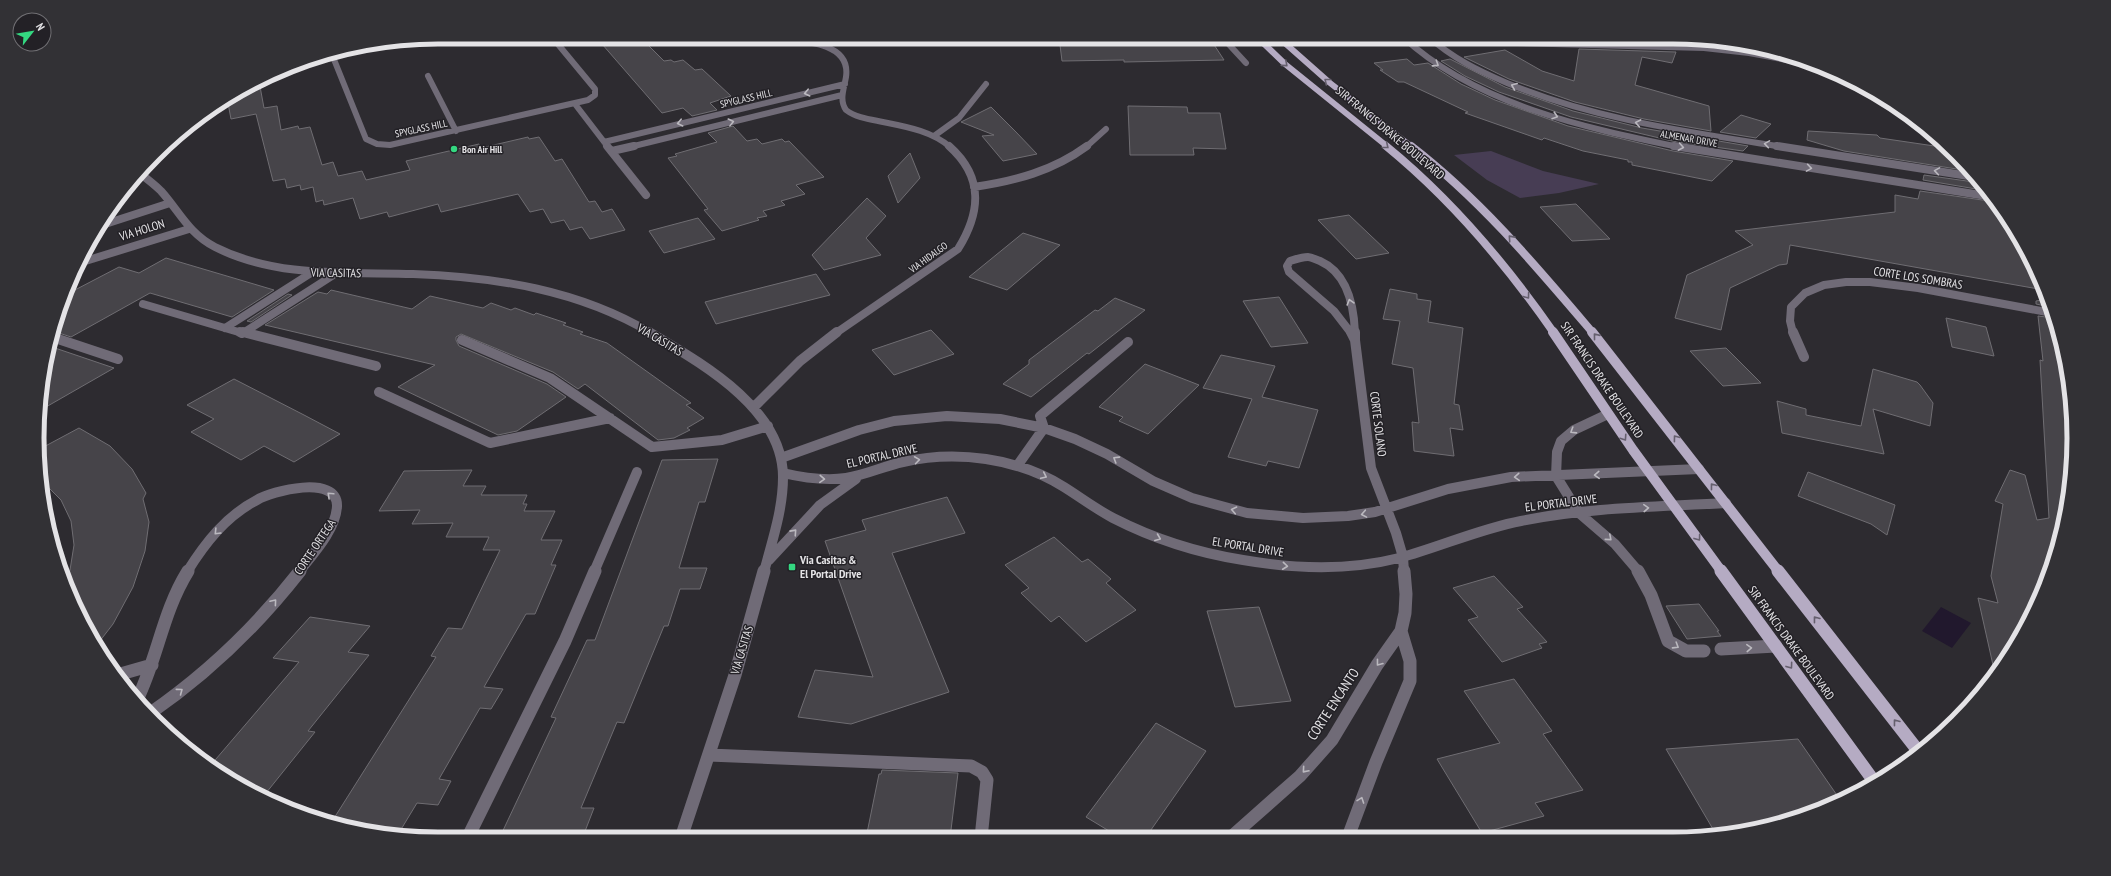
<svg xmlns="http://www.w3.org/2000/svg" width="2111" height="876" font-family="'PT Sans Narrow',sans-serif">
<style>
.green{fill:#473d54}
.water{fill:#21182d}
.building{fill:#464449;stroke:#6f6d72}
.lines{fill:none;stroke-linecap:round;stroke-linejoin:round}
.minor-far3{stroke:#706b77;stroke-width:6}
.minor-far2{stroke:#706b77;stroke-width:8}
.minor-far1{stroke:#706b77;stroke-width:10}
.minor{stroke:#706b77;stroke-width:13}
.major-far3{stroke:#b5abc3;stroke-width:6}
.major-far2{stroke:#b5abc3;stroke-width:8}
.major-far1{stroke:#b5abc3;stroke-width:10}
.major{stroke:#b5abc3;stroke-width:13}
.oneway{stroke:#655f6d}
.oneway2{stroke:#bbb9bf}
.poi-dot{fill:#34d881;stroke:#232126;stroke-width:1.5}
.labels{text-anchor:middle;stroke-width:3;stroke-linejoin:round;paint-order:stroke}
.far-street-label{font-size:10px;fill:#e4e3e6;stroke:#232126}
.far-poi-label{font-size:10px;font-weight:bold;fill:#e4e3e6;stroke:#232126;text-anchor:start}
.street-label{font-size:12px;fill:#e4e3e6;stroke:#232126}
.poi-label{font-size:12px;font-weight:bold;fill:#e4e3e6;stroke:#232126;text-anchor:start}
.near-street-label{font-size:14px;fill:#e4e3e6;stroke:#232126}
.rim{fill:none;stroke:#e4e3e6;stroke-width:5}
</style>
<rect width="100%" height="100%" fill="#2d2b30"/>
<!-- green -->
<path class="green" d="M 1491,151 L 1543,171 L 1599,184 L 1559,193 L 1520,198 L 1487,180 L 1454,155 Z"/>
<!-- water -->
<path class="water" d="M 1941,607 L 1971,623 L 1952,648 L 1922,631 Z"/>
<!-- building -->
<path class="building" d="M 606,37 L 640,37 L 664,61 L 671,60 L 674,62 L 683,60 L 695,70 L 702,69 L 731,96 L 710,103 L 717,110 L 692,116 L 683,108 L 662,113 L 602,44 L 610,42 Z
M 1059,37 L 1209,37 L 1224,60 L 1124,62 L 1124,60 L 1062,61 Z
M 1581,37 L 1673,37 L 1681,38 L 1679,43 L 1581,40 Z
M 1579,49 L 1676,52 L 1672,63 L 1642,57 L 1635,85 L 1709,106 L 1711,131 L 1644,119 L 1575,102 L 1509,79 L 1464,57 L 1505,50 L 1542,71 L 1574,81 Z
M 1407,59 L 1414,65 L 1428,63 L 1461,84 L 1495,100 L 1568,126 L 1673,151 L 1733,161 L 1712,181 L 1632,165 L 1632,162 L 1628,162 L 1628,160 L 1583,151 L 1544,138 L 1542,140 L 1465,113 L 1468,112 L 1404,82 L 1398,82 L 1380,70 L 1383,70 L 1374,63 Z
M 1450,59 L 1505,87 L 1573,111 L 1642,128 L 1748,146 L 1743,151 L 1672,141 L 1571,117 L 1499,92 L 1465,76 L 1441,61 Z
M 259,81 L 264,108 L 277,106 L 281,130 L 298,126 L 299,129 L 310,127 L 322,165 L 333,162 L 338,176 L 362,171 L 366,180 L 410,170 L 406,161 L 479,144 L 481,148 L 528,137 L 529,139 L 539,137 L 555,161 L 562,159 L 589,202 L 595,201 L 602,212 L 612,209 L 625,230 L 590,239 L 582,227 L 570,230 L 564,220 L 551,223 L 543,209 L 530,212 L 518,194 L 441,212 L 438,204 L 389,217 L 387,212 L 360,219 L 353,198 L 324,205 L 323,200 L 316,202 L 313,187 L 301,190 L 300,185 L 287,188 L 285,179 L 273,181 L 256,114 L 231,119 L 227,98 L 237,91 Z
M 1128,106 L 1187,107 L 1188,113 L 1220,113 L 1226,149 L 1193,148 L 1194,155 L 1130,155 Z
M 991,107 L 1016,132 L 1037,154 L 1003,161 L 982,136 L 994,135 L 961,122 Z
M 1741,115 L 1771,124 L 1756,138 L 1720,132 Z
M 733,126 L 747,141 L 757,139 L 762,144 L 782,139 L 785,142 L 789,141 L 824,177 L 796,185 L 805,194 L 781,201 L 785,205 L 763,211 L 767,216 L 757,218 L 759,220 L 722,231 L 704,210 L 708,209 L 668,158 L 677,156 L 675,154 L 717,142 L 708,133 Z
M 1808,131 L 1877,135 L 1880,138 L 1948,148 L 1969,171 L 1844,151 L 1807,140 Z
M 910,153 L 920,178 L 898,203 L 888,176 Z
M 1924,175 L 1974,182 L 1979,181 L 1988,191 L 1923,180 Z
M 1920,191 L 1996,202 L 2033,260 L 2044,290 L 1790,245 L 1787,264 L 1779,265 L 1730,288 L 1721,330 L 1675,318 L 1687,275 L 1753,245 L 1735,231 L 1895,212 L 1895,195 L 1918,199 Z
M 867,198 L 886,216 L 866,238 L 881,255 L 824,270 L 812,255 Z
M 1576,204 L 1610,239 L 1572,241 L 1540,207 Z
M 1349,215 L 1389,253 L 1356,259 L 1318,220 Z
M 698,218 L 715,239 L 664,253 L 649,231 Z
M 1023,233 L 1060,245 L 1007,290 L 969,277 Z
M 166,258 L 274,290 L 232,317 L 150,293 L 71,337 L 53,331 L 58,309 L 67,289 L 73,291 L 119,267 L 139,273 Z
M 816,274 L 830,295 L 716,324 L 705,302 Z
M 1390,289 L 1417,294 L 1417,299 L 1431,301 L 1428,322 L 1463,328 L 1454,404 L 1459,405 L 1463,430 L 1450,428 L 1454,456 L 1414,451 L 1412,422 L 1419,423 L 1413,368 L 1392,364 L 1400,321 L 1383,319 Z
M 331,290 L 412,309 L 430,296 L 483,308 L 491,303 L 511,310 L 515,308 L 534,315 L 536,313 L 566,323 L 563,325 L 583,332 L 580,334 L 607,343 L 691,403 L 686,405 L 704,418 L 687,428 L 690,430 L 674,438 L 658,440 L 585,384 L 578,389 L 553,372 L 461,334 L 456,337 L 456,340 L 459,346 L 547,384 L 566,397 L 517,431 L 498,435 L 398,387 L 435,365 L 265,325 L 318,292 L 327,294 Z
M 288,294 L 292,295 L 251,322 L 247,321 Z
M 1279,297 L 1308,343 L 1271,347 L 1243,301 Z
M 1115,298 L 1145,310 L 1089,354 L 1087,353 L 1031,397 L 1003,384 L 1029,364 L 1029,360 L 1095,310 L 1098,311 Z
M 2047,299 L 2050,307 L 2036,304 L 2036,301 Z
M 2038,316 L 2054,318 L 2060,334 L 2073,412 L 2071,490 L 2053,567 L 2007,661 L 1995,674 L 1978,598 L 1998,603 L 1991,576 L 2003,504 L 1995,501 L 2010,470 L 2025,475 L 2037,520 L 2049,518 L 2040,360 L 2043,361 Z
M 1946,318 L 1986,327 L 1994,356 L 1952,347 Z
M 931,330 L 954,354 L 894,375 L 872,350 Z
M 50,343 L 56,345 L 52,347 L 114,368 L 39,411 L 40,385 Z
M 1726,348 L 1761,383 L 1723,386 L 1690,351 Z
M 1221,355 L 1275,366 L 1262,397 L 1318,410 L 1299,468 L 1268,461 L 1266,466 L 1228,457 L 1252,399 L 1203,388 Z
M 1145,364 L 1199,385 L 1148,434 L 1119,421 L 1123,417 L 1099,407 Z
M 1873,369 L 1917,382 L 1920,385 L 1933,403 L 1930,426 L 1873,409 L 1884,454 L 1782,433 L 1777,401 L 1806,409 L 1806,415 L 1861,426 Z
M 234,379 L 304,415 L 340,434 L 294,462 L 264,446 L 241,460 L 191,432 L 214,419 L 187,405 Z
M 79,428 L 110,446 L 132,469 L 146,493 L 143,499 L 149,522 L 145,551 L 133,587 L 113,624 L 96,646 L 91,639 L 65,582 L 70,570 L 74,545 L 71,521 L 61,500 L 41,480 L 38,450 Z
M 718,459 L 705,502 L 699,502 L 679,568 L 707,568 L 700,589 L 680,589 L 668,626 L 664,626 L 624,723 L 617,722 L 581,808 L 594,808 L 582,839 L 499,839 L 556,718 L 551,717 L 587,640 L 595,640 L 662,460 Z
M 472,470 L 463,486 L 486,486 L 481,495 L 527,495 L 523,504 L 527,504 L 524,511 L 555,511 L 541,540 L 562,540 L 551,565 L 556,565 L 535,614 L 526,614 L 484,687 L 503,689 L 491,709 L 480,708 L 439,779 L 451,781 L 438,805 L 417,803 L 397,836 L 385,836 L 331,823 L 436,657 L 431,656 L 448,628 L 462,629 L 500,550 L 483,550 L 489,537 L 446,537 L 453,523 L 412,524 L 420,510 L 379,511 L 404,471 Z
M 1808,472 L 1895,505 L 1887,535 L 1871,524 L 1798,496 Z
M 947,497 L 965,533 L 892,553 L 949,692 L 851,724 L 798,717 L 815,670 L 873,677 L 825,541 L 866,530 L 862,520 Z
M 1054,537 L 1082,562 L 1088,559 L 1111,579 L 1106,583 L 1136,610 L 1086,642 L 1059,616 L 1051,622 L 1021,593 L 1029,588 L 1005,565 Z
M 1494,576 L 1523,607 L 1517,609 L 1547,642 L 1539,644 L 1542,648 L 1502,662 L 1468,620 L 1478,617 L 1453,588 Z
M 1699,604 L 1719,631 L 1717,631 L 1721,636 L 1687,639 L 1666,606 Z
M 1259,607 L 1291,701 L 1235,707 L 1207,611 Z
M 310,617 L 370,626 L 348,652 L 369,655 L 308,731 L 315,732 L 262,798 L 210,766 L 299,662 L 273,658 Z
M 1514,679 L 1552,731 L 1543,734 L 1583,790 L 1535,803 L 1544,816 L 1482,833 L 1437,759 L 1500,743 L 1464,691 Z
M 1156,723 L 1206,751 L 1146,837 L 1119,837 L 1086,817 Z
M 1798,739 L 1841,801 L 1827,808 L 1726,836 L 1717,836 L 1666,749 Z
M 882,770 L 958,773 L 950,838 L 866,838 L 879,774 L 881,774 Z"/>
<g class="lines">
<!-- minor-far3 -->
<path class="minor-far3" d="M 760,37 C 787,42 852,36 846,77 C 844,89 839,100 846,110 C 855,117 867,119 878,121 C 902,126 931,130 950,147
M 1222,37 L 1246,63
M 1403,37 C 1475,104 1585,128 1679,147
M 1429,37 C 1452,58 1479,71 1507,83 C 1595,120 1690,132 1783,147
M 1406,40 L 1704,48 L 1749,53 L 1819,66
M 336,51 L 333,57 L 366,139 L 377,144 L 390,145 L 588,100 L 595,95 L 595,89 L 552,37
M 428,76 L 456,131
M 575,104 L 608,147
M 934,136 L 959,118 L 986,84
M 604,142 L 845,84
M 630,147 L 842,95
M 1086,147 L 1106,129"/>
<!-- minor-far2 -->
<path class="minor-far2" d="M 607,146 L 646,195
M 1674,146 L 1993,197
M 1777,146 L 1975,177
M 612,151 L 634,146
M 138,172 C 146,178 154,184 161,191 C 179,211 189,234 215,247 C 276,278 347,272 413,274 C 496,277 579,290 651,333
M 974,187 C 1015,181 1053,171 1087,146
M 99,226 L 170,203
M 79,263 L 189,229
M 143,304 L 242,333
M 225,328 L 311,273
M 243,333 L 335,274
M 836,333 L 958,249 C 981,212 984,177 949,146
M 1351,333 L 1334,311 L 1289,272 L 1287,266 L 1290,261 C 1296,259 1302,257 1308,257 C 1312,257 1316,260 1320,261 C 1347,273 1354,306 1355,333
M 1793,333 L 1790,321 L 1791,307 L 1805,293 L 1824,285 L 1846,282 L 1870,282 L 1918,288 L 2052,313"/>
<!-- minor-far1 -->
<path class="minor-far1" d="M 240,332 L 242,333
M 243,332 L 376,366
M 649,332 C 701,363 783,408 783,477 C 783,510 772,541 764,572
M 1351,332 L 1355,340
M 1355,332 L 1355,340
M 1793,332 L 1804,357
M 52,337 L 118,359
M 462,340 L 550,378 L 652,447 L 722,440 L 768,426
M 1355,340 L 1371,468 L 1396,533 L 1403,557 L 1404,572
M 379,392 L 490,443 L 610,418
M 754,407 L 800,361 L 837,332
M 1608,414 L 1574,430 L 1561,441 L 1557,452 L 1556,476 L 1579,513 L 1615,544 L 1639,572
M 781,458 L 859,430 L 894,421 L 947,416 L 1000,419 L 1044,428 L 1075,439 L 1107,454 L 1153,481 L 1192,498 L 1247,513 L 1303,518 L 1348,516 L 1375,512 L 1448,489 L 1511,477 L 1699,469
M 1017,466 L 1044,428 L 1040,416 L 1128,342
M 783,473 C 804,478 825,481 846,478 C 866,475 884,466 903,462 C 929,456 959,455 986,459 C 1013,463 1040,472 1064,487 C 1080,497 1096,509 1113,518 C 1154,539 1198,553 1243,560 C 1295,569 1348,571 1399,558 C 1440,547 1479,529 1521,521 C 1589,507 1658,507 1726,503
M 48,528 L 49,531
M 769,560 L 820,505 L 856,479
M 187,572 C 205,543 226,516 257,500 C 271,491 338,474 337,506 C 336,530 313,554 299,572
M 594,572 L 637,472"/>
<!-- minor -->
<path class="minor" d="M 1638,571 L 1651,595 L 1668,641 L 1686,651 L 1704,651
M 1721,649 L 1776,646
M 117,675 L 152,665
M 136,702 C 158,658 162,613 188,571
M 149,714 C 207,674 257,626 300,571
M 709,755 L 971,766 L 982,772 L 987,780 L 981,838
M 1231,837 L 1300,776 L 1332,740 L 1377,665 L 1401,631 L 1405,613 L 1406,594 L 1404,571
M 1348,837 L 1376,762 L 1410,681 L 1410,661 L 1401,631
M 681,838 L 735,675 L 764,571
M 467,839 L 565,641 L 595,571"/>
<!-- major-far3 -->
<path class="major-far3" d="M 1257,37 L 1285,64 L 1388,147
M 1278,37 L 1330,83 L 1412,147"/>
<!-- major-far2 -->
<path class="major-far2" d="M 1386,146 C 1451,199 1506,264 1554,333
M 1411,146 C 1481,200 1536,266 1593,333"/>
<!-- major-far1 -->
<path class="major-far1" d="M 1553,332 L 1633,450 L 1722,572
M 1592,332 L 1779,572"/>
<!-- major -->
<path class="major" d="M 1721,571 L 1876,784
M 1778,571 L 1919,752"/>
</g>
<!-- one-way arrows -->
<defs><path id="oneway-chevron" d="M-2-3.5L2.5 0L-2 3.5" fill="none" stroke-width="1.6" stroke-linecap="round" stroke-linejoin="round"/></defs>
<g class="oneway">
<use href="#oneway-chevron" transform="translate(1285 64) rotate(41)"/>
<use href="#oneway-chevron" transform="translate(1327 81) rotate(-141)"/>
<use href="#oneway-chevron" transform="translate(1386 146) rotate(39)"/>
<use href="#oneway-chevron" transform="translate(1511 238) rotate(-132)"/>
<use href="#oneway-chevron" transform="translate(1527 296) rotate(54)"/>
<use href="#oneway-chevron" transform="translate(1596 336) rotate(-129)"/>
<use href="#oneway-chevron" transform="translate(1624 438) rotate(56)"/>
<use href="#oneway-chevron" transform="translate(1676 438) rotate(-127)"/>
<use href="#oneway-chevron" transform="translate(1713 486) rotate(-128)"/>
<use href="#oneway-chevron" transform="translate(1698 538) rotate(54)"/>
<use href="#oneway-chevron" transform="translate(1816 619) rotate(-128)"/>
<use href="#oneway-chevron" transform="translate(1790 666) rotate(54)"/>
<use href="#oneway-chevron" transform="translate(1896 722) rotate(-128)"/>
</g>
<g class="oneway2">
<use href="#oneway-chevron" transform="translate(1436 64) rotate(33)"/>
<use href="#oneway-chevron" transform="translate(1514 86) rotate(-158)"/>
<use href="#oneway-chevron" transform="translate(807 93) rotate(167)"/>
<use href="#oneway-chevron" transform="translate(1555 116) rotate(18)"/>
<use href="#oneway-chevron" transform="translate(731 122) rotate(-14)"/>
<use href="#oneway-chevron" transform="translate(680 123) rotate(167)"/>
<use href="#oneway-chevron" transform="translate(1638 123) rotate(-169)"/>
<use href="#oneway-chevron" transform="translate(1767 144) rotate(-171)"/>
<use href="#oneway-chevron" transform="translate(1681 147) rotate(10)"/>
<use href="#oneway-chevron" transform="translate(1809 168) rotate(9)"/>
<use href="#oneway-chevron" transform="translate(1937 171) rotate(-171)"/>
<use href="#oneway-chevron" transform="translate(1350 302) rotate(-106)"/>
<use href="#oneway-chevron" transform="translate(1573 431) rotate(148)"/>
<use href="#oneway-chevron" transform="translate(1116 459) rotate(-148)"/>
<use href="#oneway-chevron" transform="translate(917 460) rotate(-8)"/>
<use href="#oneway-chevron" transform="translate(1597 475) rotate(177)"/>
<use href="#oneway-chevron" transform="translate(1044 476) rotate(25)"/>
<use href="#oneway-chevron" transform="translate(1517 477) rotate(176)"/>
<use href="#oneway-chevron" transform="translate(822 479) rotate(3)"/>
<use href="#oneway-chevron" transform="translate(330 495) rotate(-137)"/>
<use href="#oneway-chevron" transform="translate(1646 508) rotate(-3)"/>
<use href="#oneway-chevron" transform="translate(1234 510) rotate(-168)"/>
<use href="#oneway-chevron" transform="translate(1364 514) rotate(170)"/>
<use href="#oneway-chevron" transform="translate(217 532) rotate(134)"/>
<use href="#oneway-chevron" transform="translate(794 532) rotate(-48)"/>
<use href="#oneway-chevron" transform="translate(1158 538) rotate(22)"/>
<use href="#oneway-chevron" transform="translate(1609 538) rotate(41)"/>
<use href="#oneway-chevron" transform="translate(1285 566) rotate(6)"/>
<use href="#oneway-chevron" transform="translate(274 602) rotate(-50)"/>
<use href="#oneway-chevron" transform="translate(1676 646) rotate(32)"/>
<use href="#oneway-chevron" transform="translate(1749 648) rotate(-3)"/>
<use href="#oneway-chevron" transform="translate(1379 663) rotate(128)"/>
<use href="#oneway-chevron" transform="translate(180 691) rotate(-37)"/>
<use href="#oneway-chevron" transform="translate(1305 770) rotate(131)"/>
<use href="#oneway-chevron" transform="translate(1361 800) rotate(-70)"/>
</g>
<!-- markers -->
<g class="poi-dot">
<circle cx="454" cy="149" r="4"/>
<rect x="788" y="563" width="8" height="8" rx="2"/>
</g>
<g class="labels">
<!-- far-street labels -->
<g class="far-street-label">
<text transform="translate(746 98) rotate(-13)" y="4">SPYGLASS HILL</text>
<text transform="translate(421 128) rotate(-12)" y="4">SPYGLASS HILL</text>
<text transform="translate(1689 138) rotate(10)" y="4">ALMENAR DRIVE</text>
<text transform="translate(928 257) rotate(-36)" y="4">VIA HIDALGO</text>
</g>
<!-- far-poi labels -->
<g class="far-poi-label">
<text x="462" y="153">Bon Air Hill</text>
</g>
<!-- street labels -->
<g class="street-label">
<text transform="translate(1390 133) rotate(40)" y="4">SIR FRANCIS DRAKE BOULEVARD</text>
<text transform="translate(142 230) rotate(-17)" y="4">VIA HOLON</text>
<text transform="translate(336 273) rotate(1)" y="4">VIA CASITAS</text>
<text transform="translate(1918 278) rotate(9)" y="4">CORTE LOS SOMBRAS</text>
<text transform="translate(660 340) rotate(31)" y="4">VIA CASITAS</text>
<text transform="translate(1602 380) rotate(56)" y="4">SIR FRANCIS DRAKE BOULEVARD</text>
<text transform="translate(1378 424) rotate(83)" y="4">CORTE SOLANO</text>
<text transform="translate(882 456) rotate(-13)" y="4">EL PORTAL DRIVE</text>
<text transform="translate(1561 503) rotate(-7)" y="4">EL PORTAL DRIVE</text>
<text transform="translate(315 547) rotate(-56)" y="4">CORTE ORTEGA</text>
<text transform="translate(1248 547) rotate(9)" y="4">EL PORTAL DRIVE</text>
<text transform="translate(1791 643) rotate(54)" y="4">SIR FRANCIS DRAKE BOULEVARD</text>
<text transform="translate(742 650) rotate(-73)" y="4">VIA CASITAS</text>
</g>
<!-- poi labels -->
<g class="poi-label">
<text x="800" y="564">Via Casitas &amp;<tspan x="800" dy="14">El Portal Drive</tspan></text>
</g>
<!-- near-street labels -->
<g class="near-street-label">
<text transform="translate(1333 704) rotate(-57)" y="5">CORTE ENCANTO</text>
</g>
</g>
<!-- crop -->
<path d="M0 0H2111V876H0ZM438 44H1673A394 394 0 0 1 2067 438V438A394 394 0 0 1 1673 832H438A394 394 0 0 1 44 438V438A394 394 0 0 1 438 44Z" fill="#323135" fill-rule="evenodd"/>
<path class="rim" d="M438 44H1673A394 394 0 0 1 2067 438V438A394 394 0 0 1 1673 832H438A394 394 0 0 1 44 438V438A394 394 0 0 1 438 44Z"/>
<!-- north arrow -->
<g transform="translate(32 32) rotate(59)"><circle r="19" fill="#232126" stroke="#706f73"/>
<path d="M0-3L7 15L0 10L-7 15Z" fill="#34d881"/>
<text y="-6" font-size="11" font-weight="bold" text-anchor="middle" fill="#e4e3e6">N</text>
</g>
</svg>
